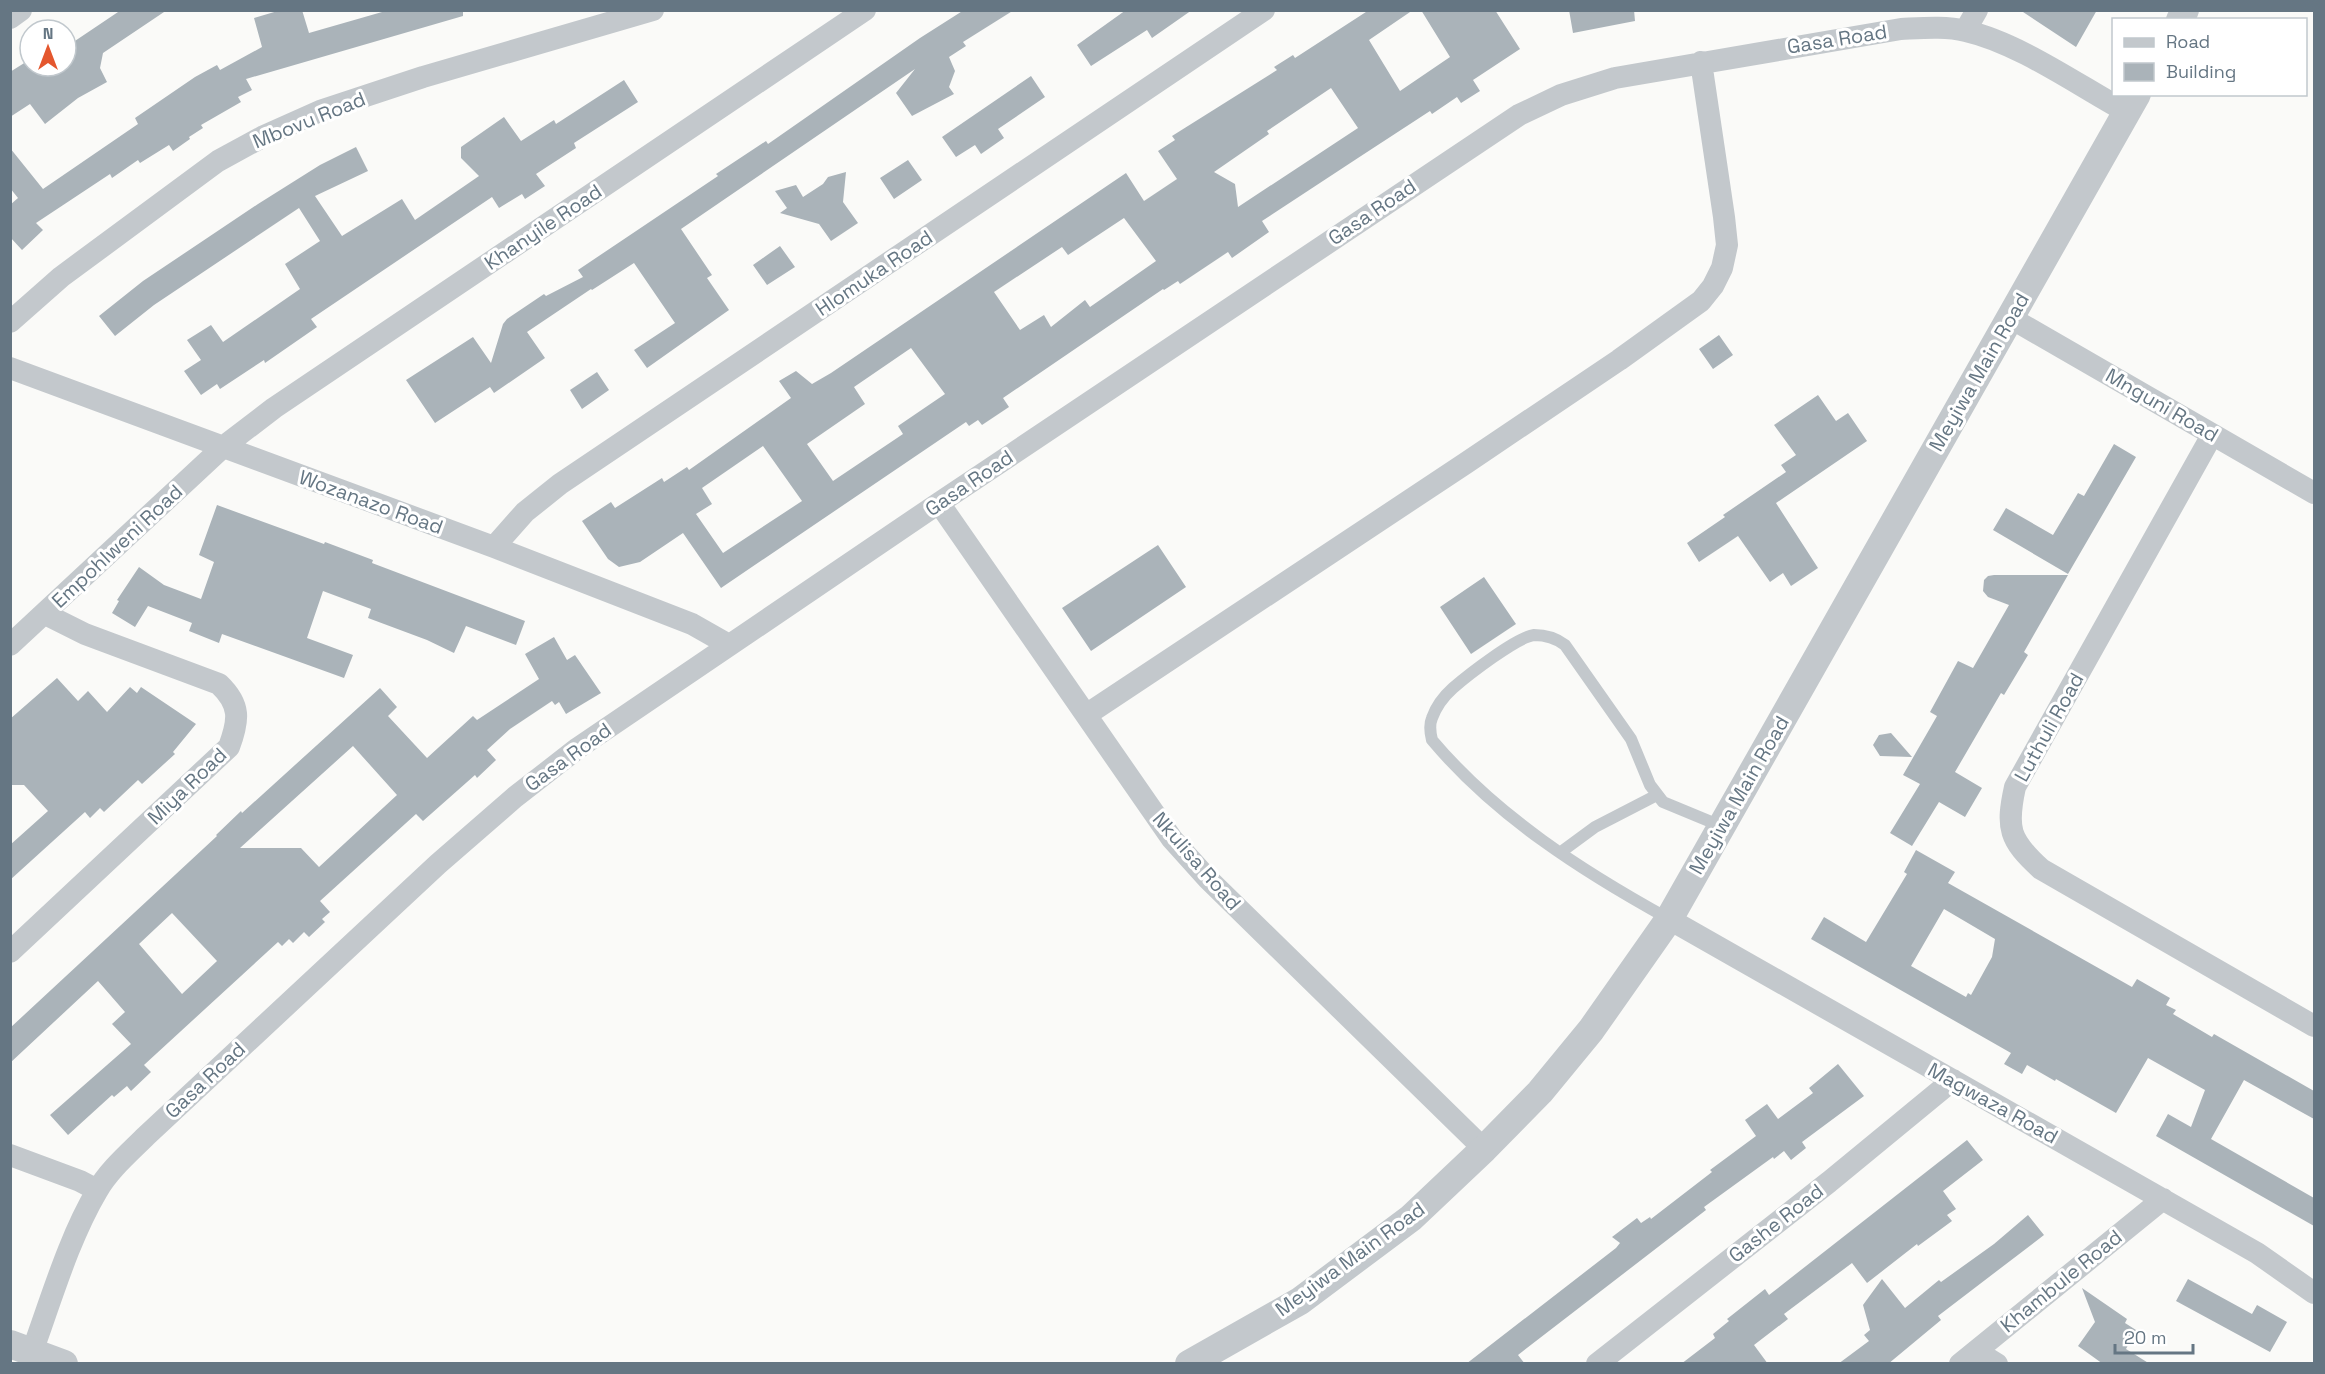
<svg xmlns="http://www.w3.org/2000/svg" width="2325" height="1374" font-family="'Space Grotesk',sans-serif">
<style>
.building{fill:#aab3b9;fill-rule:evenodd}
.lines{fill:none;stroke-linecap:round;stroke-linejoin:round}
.service{stroke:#c3c8cc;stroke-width:12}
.minor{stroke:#c3c8cc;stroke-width:22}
.tertiary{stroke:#c3c8cc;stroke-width:28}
.labels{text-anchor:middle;stroke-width:6;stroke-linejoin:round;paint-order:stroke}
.street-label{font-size:20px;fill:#657683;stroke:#fff}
</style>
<rect width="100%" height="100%" fill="#fafaf8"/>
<!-- building -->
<path class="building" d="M 121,10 L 167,10 L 103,53 L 100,68 L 107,82 L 78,98 L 45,124 L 30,104 L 10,117 L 10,72 L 29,60 L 30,66 L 66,66 L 66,47 Z
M 281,10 L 302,10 L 309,33 L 389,10 L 463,10 L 463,16 L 246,79 L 252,90 L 238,97 L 241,102 L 201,125 L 203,128 L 189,137 L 190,139 L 173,151 L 169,145 L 140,163 L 138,160 L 112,178 L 110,174 L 36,223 L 43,230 L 22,250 L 10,237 L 10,205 L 18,198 L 10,188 L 10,148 L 43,189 L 138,124 L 135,118 L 195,77 L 217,65 L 220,70 L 262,47 L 254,18 Z
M 964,10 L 1014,10 L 963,42 L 966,46 L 949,57 L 955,71 L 949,87 L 954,94 L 912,116 L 896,93 L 915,69 L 681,229 L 712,275 L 707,278 L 729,310 L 647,368 L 634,350 L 675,323 L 634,263 L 592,290 L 591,289 L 527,332 L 545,358 L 494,393 L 490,387 L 435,423 L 406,380 L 473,337 L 491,363 L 503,324 L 507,319 L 544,294 L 546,296 L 583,277 L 578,270 L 718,176 L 716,174 L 766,141 L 768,144 L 920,38 Z
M 1126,10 L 1192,10 L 1152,38 L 1147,30 L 1091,66 L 1077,45 Z
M 1369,10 L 1413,10 L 1369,40 L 1400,91 L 1450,57 L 1421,10 L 1495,10 L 1520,49 L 1473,80 L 1480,91 L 1461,103 L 1457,97 L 1432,114 L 1430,111 L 1361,156 L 1262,221 L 1269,232 L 1232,258 L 1228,252 L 1180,284 L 1178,281 L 1164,290 L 1163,289 L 1003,398 L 1009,407 L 982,425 L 978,420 L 969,426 L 966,422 L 721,588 L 683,533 L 640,562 L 619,567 L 608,559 L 582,521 L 611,502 L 615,508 L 662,478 L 664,482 L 687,467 L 689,470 L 791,398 L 779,381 L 796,371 L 812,384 L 831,373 L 1126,173 L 1144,201 L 1177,179 L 1158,151 L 1175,140 L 1172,136 L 1277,70 L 1274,67 L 1293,55 L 1295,58 ZM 1331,88 L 1358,128 L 1238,207 L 1235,184 L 1214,172 L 1269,134 L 1267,131 ZM 1124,218 L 1156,261 L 1090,307 L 1085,300 L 1051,327 L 1044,315 L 1020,330 L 994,292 L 1062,247 L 1068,255 ZM 911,348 L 945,394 L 898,426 L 903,434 L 833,481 L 807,444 L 865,404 L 854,387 ZM 763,446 L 802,501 L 723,553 L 696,514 L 712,504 L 702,488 Z
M 1569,10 L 1634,10 L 1635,21 L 1573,33 Z
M 2020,10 L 2097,10 L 2076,47 Z
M 1031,76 L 1045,97 L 998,129 L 1004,138 L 981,154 L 975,145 L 956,157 L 942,137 Z
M 624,80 L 638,102 L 574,143 L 576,148 L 536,174 L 545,186 L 525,199 L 522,194 L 499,208 L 492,197 L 311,319 L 317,327 L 265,363 L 264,360 L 220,389 L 217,384 L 201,395 L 184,371 L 201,360 L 187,340 L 211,325 L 223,342 L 300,289 L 285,264 L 320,241 L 299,208 L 154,305 L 115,336 L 99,316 L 143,281 L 258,204 L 320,165 L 356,147 L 368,171 L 315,196 L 342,236 L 402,199 L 415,220 L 479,176 L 461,158 L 461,147 L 504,117 L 521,141 L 554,120 L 556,124 Z
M 908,160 L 922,180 L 894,199 L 880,178 Z
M 846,172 L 843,202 L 858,223 L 831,241 L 819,224 L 780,213 L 787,208 L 775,191 L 796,185 L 803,197 L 823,184 L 828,177 Z
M 780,246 L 795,267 L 767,285 L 753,265 Z
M 1719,335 L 1733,355 L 1713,369 L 1699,349 Z
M 597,372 L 609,390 L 582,409 L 570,390 Z
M 1818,395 L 1836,421 L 1848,413 L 1867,441 L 1776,503 L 1818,568 L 1791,586 L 1783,573 L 1770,582 L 1738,536 L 1699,562 L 1687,543 L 1725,517 L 1723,515 L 1786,472 L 1781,465 L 1796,455 L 1774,425 Z
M 2114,444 L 2136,457 L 2068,574 L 1993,530 L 2006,508 L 2053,535 L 2078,493 L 2084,496 Z
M 217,505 L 324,544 L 325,542 L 373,560 L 372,563 L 525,621 L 516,645 L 466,626 L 454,653 L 427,640 L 368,618 L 371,609 L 323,591 L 307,638 L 353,655 L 344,678 L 222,634 L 219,643 L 189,631 L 192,623 L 148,606 L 135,627 L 112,613 L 119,601 L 117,600 L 139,567 L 164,585 L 201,599 L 214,562 L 199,555 Z
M 1158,545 L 1186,587 L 1091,651 L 1062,608 Z
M 1994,575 L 2068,575 L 2024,652 L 2028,655 L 2004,695 L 2001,693 L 1955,772 L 1982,788 L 1965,817 L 1939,802 L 1912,846 L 1890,833 L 1920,784 L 1903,775 L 1937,716 L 1930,712 L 1958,661 L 1973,668 L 2009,605 L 1988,597 L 1983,591 L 1984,580 L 1988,576 Z
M 1484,577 L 1516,624 L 1471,654 L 1440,607 Z
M 554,637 L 567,660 L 575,655 L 601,693 L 566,714 L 559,702 L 555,705 L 552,701 L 510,729 L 487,750 L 496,760 L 477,778 L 475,775 L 423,821 L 416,814 L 320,901 L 330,912 L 322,919 L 325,922 L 309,937 L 304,932 L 293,943 L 289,939 L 282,946 L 278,942 L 144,1065 L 151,1072 L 131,1091 L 127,1086 L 114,1097 L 112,1095 L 68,1135 L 50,1115 L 131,1044 L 112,1024 L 125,1012 L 98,981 L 10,1063 L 10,1028 L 217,836 L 216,835 L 241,811 L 242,813 L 380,688 L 397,707 L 388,716 L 427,758 L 473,716 L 477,720 L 539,679 L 525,654 ZM 353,746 L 397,795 L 319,867 L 301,848 L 240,848 ZM 172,913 L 217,961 L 182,994 L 139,944 Z
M 57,678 L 78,701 L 88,691 L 107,712 L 130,687 L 137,693 L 141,687 L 196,724 L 173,752 L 175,754 L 142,784 L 138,780 L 104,812 L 100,808 L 90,818 L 85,812 L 10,880 L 10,845 L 48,811 L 24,785 L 10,785 L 10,719 Z
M 1891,733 L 1912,757 L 1880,756 L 1873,745 L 1879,735 Z
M 1916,850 L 1955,872 L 1948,883 L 2132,987 L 2137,979 L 2170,998 L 2166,1005 L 2176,1010 L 2173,1014 L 2212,1037 L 2214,1034 L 2314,1091 L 2314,1119 L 2244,1080 L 2211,1139 L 2314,1198 L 2314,1226 L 2156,1136 L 2168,1114 L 2191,1127 L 2205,1090 L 2148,1058 L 2116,1113 L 2056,1079 L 2055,1081 L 2027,1065 L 2022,1074 L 2004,1064 L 2011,1053 L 1811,939 L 1824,917 L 1866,942 L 1907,874 L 1904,872 ZM 1944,909 L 1995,939 L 1992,957 L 1971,995 L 1968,993 L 1966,997 L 1911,966 Z
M 1838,1064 L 1864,1096 L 1802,1142 L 1806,1148 L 1791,1160 L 1784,1151 L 1774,1159 L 1773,1157 L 1704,1207 L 1706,1210 L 1518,1355 L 1525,1364 L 1466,1364 L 1616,1248 L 1620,1243 L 1612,1237 L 1637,1218 L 1641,1223 L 1650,1217 L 1651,1219 L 1712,1172 L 1710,1170 L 1756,1136 L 1745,1120 L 1767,1104 L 1778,1119 L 1813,1093 L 1809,1088 Z
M 1967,1140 L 1983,1160 L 1943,1191 L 1956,1209 L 1947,1215 L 1952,1221 L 1918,1246 L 1917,1244 L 1867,1283 L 1852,1263 L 1784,1314 L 1788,1319 L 1754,1345 L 1768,1364 L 1681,1364 L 1715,1338 L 1713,1334 L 1729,1321 L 1727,1319 L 1765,1289 L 1769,1295 Z
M 2028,1215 L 2044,1235 L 1938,1316 L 1941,1320 L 1888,1364 L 1838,1364 L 1869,1341 L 1864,1335 L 1870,1330 L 1863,1305 L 1882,1279 L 1905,1308 L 1939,1280 L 1941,1282 L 1994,1244 Z
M 2188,1279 L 2252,1314 L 2257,1305 L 2287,1322 L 2270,1352 L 2176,1301 Z
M 2082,1288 L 2127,1319 L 2125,1323 L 2136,1330 L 2126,1349 L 2150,1364 L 2103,1364 L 2078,1346 L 2095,1322 Z"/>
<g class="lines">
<!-- service -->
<path class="service" d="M 1561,852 L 1595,827 L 1657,795
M 1669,919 C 1582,871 1496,816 1432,740 C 1430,732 1429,725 1432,718 C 1436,707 1444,696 1453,688 C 1468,675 1517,637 1534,635 C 1545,635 1556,638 1565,645 L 1631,739 L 1650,785 L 1663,802 L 1721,826"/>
<!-- minor -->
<path class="minor" d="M 10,18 L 21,10
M 1965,31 L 1977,10
M 2009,317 L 2314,493
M 10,322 L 61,277 L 218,161 L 264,136 L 320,111 L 423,77 L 653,10
M 10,368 L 494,547 L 692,624 L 729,645
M 2212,435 L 2015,787 C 2006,828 2009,840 2041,869 L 2314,1026
M 939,503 L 1172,839 L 1208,879 L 1484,1149
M 494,547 L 525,512 L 560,484 L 1264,10
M 10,645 L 223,447 L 274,408 L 865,10
M 1086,715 L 1466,463 L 1619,360 L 1701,301 L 1713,286 L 1722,268 L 1727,245 L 1724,217 L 1701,62
M 1669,919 L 2257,1253 L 2314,1293
M 10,952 L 229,747 C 239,720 241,705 219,684 L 85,634 L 45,614
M 10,1155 L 80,1181 L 97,1190
M 1976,1351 L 1997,1364
M 32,1352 C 51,1300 69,1238 97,1191 C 109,1170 129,1153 146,1136 L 438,864 L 515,797 L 578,748 L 939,503 L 1519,115 L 1561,95 L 1615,78 L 1901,29 C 1923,28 1945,26 1966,31 C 2019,43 2079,86 2127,112
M 1597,1364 L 1829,1182 L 1953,1080
M 1960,1364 L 2163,1199"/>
<!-- tertiary -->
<path class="tertiary" d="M 2180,20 L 2185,10
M 10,1344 L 64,1364
M 1189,1364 L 1300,1301 L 1411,1218 L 1484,1149 L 1540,1092 L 1591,1030 L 1669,919 L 2137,94"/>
</g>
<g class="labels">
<!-- street labels -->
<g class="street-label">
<text transform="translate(1837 39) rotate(-9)" y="7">Gasa Road</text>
<text transform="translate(309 120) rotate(-22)" y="7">Mbovu Road</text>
<text transform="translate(1372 212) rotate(-34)" y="7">Gasa Road</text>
<text transform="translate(543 227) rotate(-34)" y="7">Khanyile Road</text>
<text transform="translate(874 273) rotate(-34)" y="7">Hlomuka Road</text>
<text transform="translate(1979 372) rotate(-60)" y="7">Meyiwa Main Road</text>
<text transform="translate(2162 405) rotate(30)" y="7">Mnguni Road</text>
<text transform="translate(969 483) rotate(-34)" y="7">Gasa Road</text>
<text transform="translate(371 502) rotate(20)" y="7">Wozanazo Road</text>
<text transform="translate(117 546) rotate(-43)" y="7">Empohlweni Road</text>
<text transform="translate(2049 727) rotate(-61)" y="7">Luthuli Road</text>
<text transform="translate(568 757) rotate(-36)" y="7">Gasa Road</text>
<text transform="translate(187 786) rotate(-44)" y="7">Miya Road</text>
<text transform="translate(1739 795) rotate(-60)" y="7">Meyiwa Main Road</text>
<text transform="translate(1197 861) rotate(49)" y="7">Nkulisa Road</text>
<text transform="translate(205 1080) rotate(-43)" y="7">Gasa Road</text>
<text transform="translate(1993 1103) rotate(29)" y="7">Magwaza Road</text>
<text transform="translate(1776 1223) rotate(-38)" y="7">Gashe Road</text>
<text transform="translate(1350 1259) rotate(-36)" y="7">Meyiwa Main Road</text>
<text transform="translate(2061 1281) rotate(-39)" y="7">Khambule Road</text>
</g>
</g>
<!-- border -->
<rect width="2325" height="1374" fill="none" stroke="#657683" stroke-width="24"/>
<!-- legend -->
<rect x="2112" y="18" width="195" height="78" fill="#ffffff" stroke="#c1c8cd" stroke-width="1.5"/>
<rect x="2124" y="38" width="30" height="9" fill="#c3c8cc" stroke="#c1c8cd" stroke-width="1.5"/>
<text x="2166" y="48" font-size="18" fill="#657683">Road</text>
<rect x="2124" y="63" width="30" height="18" fill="#aab3b9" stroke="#c1c8cd" stroke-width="1.5"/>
<text x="2166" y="78" font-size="18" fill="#657683">Building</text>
<!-- north arrow -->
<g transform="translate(48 48)"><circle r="28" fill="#ffffff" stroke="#c1c8cd" stroke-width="1.5"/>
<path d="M0-4.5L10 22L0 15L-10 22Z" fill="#e4572e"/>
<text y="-9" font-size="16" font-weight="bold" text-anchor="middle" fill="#657683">N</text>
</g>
<!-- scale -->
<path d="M2115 1344v9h78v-9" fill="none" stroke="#657683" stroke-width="3"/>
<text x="2124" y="1344" font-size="18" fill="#657683" stroke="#ffffff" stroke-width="4.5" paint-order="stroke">20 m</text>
</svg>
